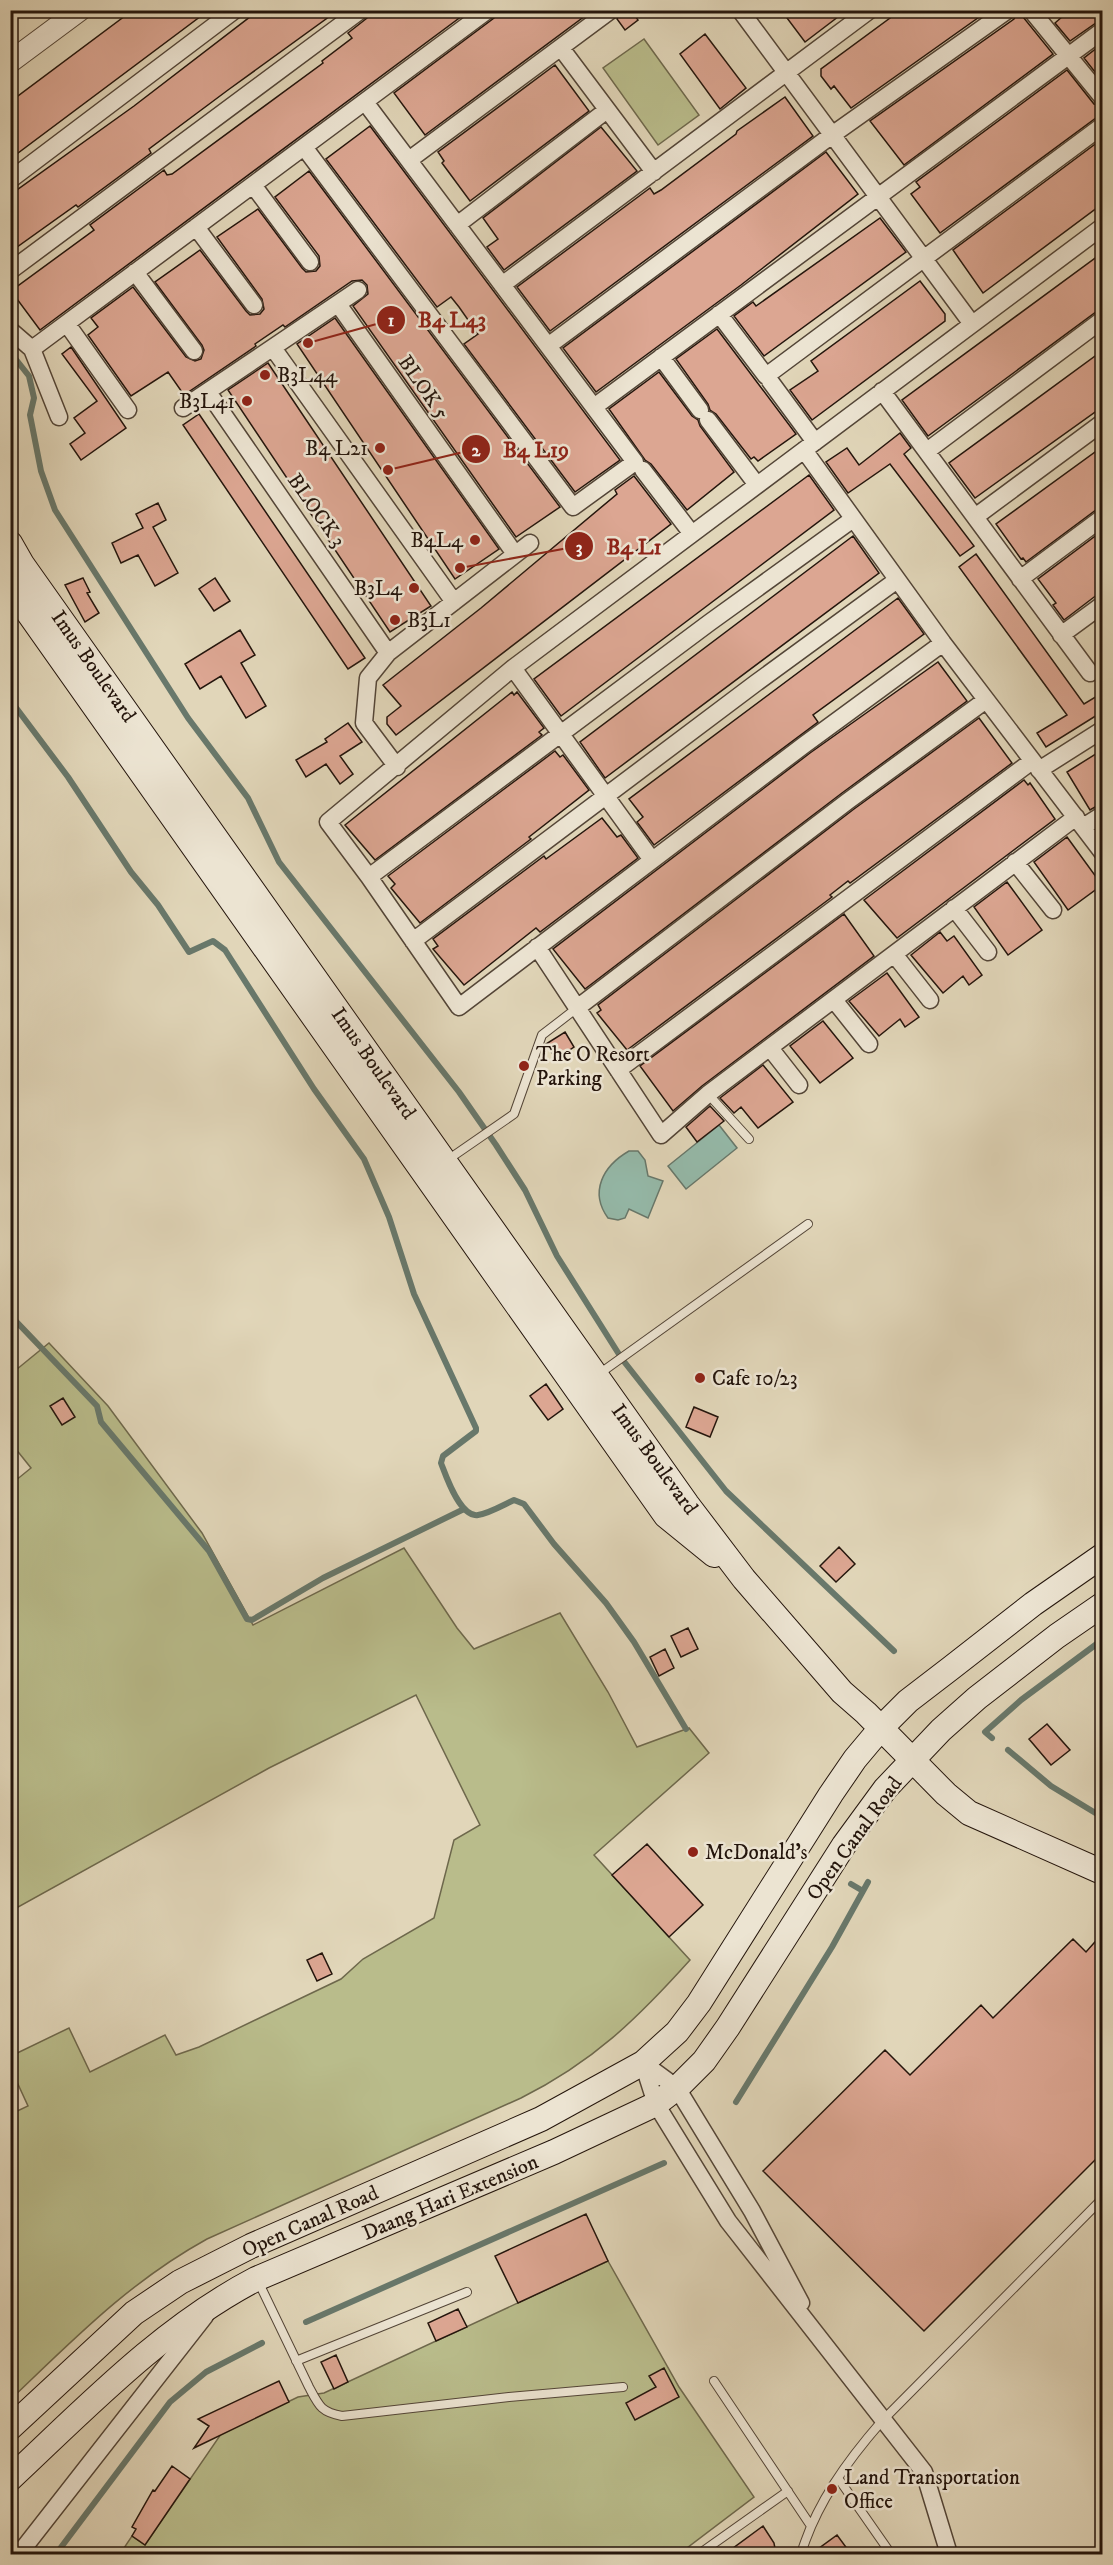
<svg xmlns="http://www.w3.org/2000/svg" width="1113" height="2565" font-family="'IM FELL DW Pica',serif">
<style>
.green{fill:#b9bc8b;stroke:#6e684c;stroke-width:1.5}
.water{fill:#95baaa;stroke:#68786b;stroke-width:1.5}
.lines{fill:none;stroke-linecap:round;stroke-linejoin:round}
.stream{stroke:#68786b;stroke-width:6}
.building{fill:#dca692;stroke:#24150c;stroke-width:1.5}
.service-casing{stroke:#534537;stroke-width:10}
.minor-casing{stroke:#534537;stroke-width:19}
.tertiary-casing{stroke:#534537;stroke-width:23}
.secondary-casing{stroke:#24150c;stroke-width:26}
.service{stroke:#ece4d2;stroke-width:8}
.minor{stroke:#ece4d2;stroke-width:16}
.tertiary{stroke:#ece4d2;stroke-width:21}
.secondary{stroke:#ece4d2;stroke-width:24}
.poi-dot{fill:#8f2418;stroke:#ece4d2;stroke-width:2}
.labels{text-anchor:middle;stroke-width:5;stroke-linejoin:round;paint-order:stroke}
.poi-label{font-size:21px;fill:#24150c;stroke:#ece4d2;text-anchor:start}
.street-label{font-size:21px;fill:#24150c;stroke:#ece4d2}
.leader{fill:none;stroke:#8f2418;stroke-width:2}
.callout-dot{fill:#8f2418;stroke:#ece4d2;stroke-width:2}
.mark-label{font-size:18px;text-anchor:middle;font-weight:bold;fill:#fff}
.callout-label{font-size:22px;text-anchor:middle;font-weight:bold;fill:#8f2418;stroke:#ece4d2;stroke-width:5;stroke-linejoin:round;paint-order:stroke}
</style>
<rect width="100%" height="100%" fill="#e1d6b9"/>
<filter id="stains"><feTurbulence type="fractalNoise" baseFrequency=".00333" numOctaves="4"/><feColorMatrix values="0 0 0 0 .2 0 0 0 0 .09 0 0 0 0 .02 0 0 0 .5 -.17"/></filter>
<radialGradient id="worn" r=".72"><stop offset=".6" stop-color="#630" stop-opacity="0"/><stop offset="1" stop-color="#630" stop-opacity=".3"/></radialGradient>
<!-- green -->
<path class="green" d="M 644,39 L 699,115 L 658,145 L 603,68 Z
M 49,1343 L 108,1406 L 202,1533 L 253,1625 L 404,1548 L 457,1628 L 474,1649 L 560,1613 L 608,1692 L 637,1747 L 689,1728 L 709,1753 L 594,1855 L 690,1960 C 637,2019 593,2062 521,2098 L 207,2239 C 129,2282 74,2339 11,2399 L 11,2114 L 28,2106 L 11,2069 L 11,2056 L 69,2028 L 90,2072 L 165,2035 L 176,2055 L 199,2047 L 341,1979 L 363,1959 L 434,1918 L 454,1840 L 480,1825 L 416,1695 L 269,1768 L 11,1911 L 10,1485 L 31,1468 L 11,1443 L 11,1374 Z
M 608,2261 L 679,2387 L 754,2497 L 679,2554 L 120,2554 L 132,2536 L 145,2545 L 221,2434 L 298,2397 L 324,2393 Z"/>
<!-- water -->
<path class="water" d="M 719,1125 L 737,1148 L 686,1189 L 668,1166 Z
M 629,1151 L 638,1151 L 645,1160 L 648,1176 L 663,1181 L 648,1218 L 629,1209 L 625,1218 L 618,1220 L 608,1218 C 589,1192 603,1166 629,1151 Z"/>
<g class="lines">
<!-- stream -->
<path class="stream" d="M 10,352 L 29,376 L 34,398 L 30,415 L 41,471 L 55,510 L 188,718 L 248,798 L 279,862 L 459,1092 L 496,1145 L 525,1190 L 557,1256 L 622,1359 L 726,1491 L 894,1651
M 10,706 L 14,705 L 68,777 L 131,872 L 158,905 L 189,952 L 213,941 L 225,950 L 314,1089 L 364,1159 L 389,1217 L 414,1294 L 476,1428 L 476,1431 L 443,1456 L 441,1463 C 446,1476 460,1518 478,1515 C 490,1513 503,1505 514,1500 L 524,1504 L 554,1544 L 606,1603 L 634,1642 L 686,1729
M 10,1315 L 97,1406 L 101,1422 L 209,1551 L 247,1619 L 252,1620 L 323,1578 L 464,1509
M 992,1738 L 985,1732 L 1021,1700 L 1102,1640
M 1008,1750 L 1051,1786 L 1102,1817
M 851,1884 L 863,1891
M 736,2102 L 832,1947 L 868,1882
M 306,2322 L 664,2163
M 56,2554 L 170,2402 L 206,2372 L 262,2343"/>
</g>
<!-- building -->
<path class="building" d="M 133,10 L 209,10 L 10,159 L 10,102 Z
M 259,10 L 343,10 L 335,16 L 333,14 L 228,90 L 149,149 L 151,153 L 78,207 L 76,205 L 10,252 L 10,195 L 134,106 Z
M 371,10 L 470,10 L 40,330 L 11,291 L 94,230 L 90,225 L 164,170 L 167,175 L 172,174 L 323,63 L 322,61 L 352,38 L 348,33 L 367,18 Z
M 498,10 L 593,10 L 425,135 L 394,93 L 494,18 Z
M 621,10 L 631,10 L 638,20 L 625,30 L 617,19 Z
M 781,10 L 847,10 L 805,42 Z
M 901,10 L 989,10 L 851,108 L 834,86 L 831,89 L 821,76 L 821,69 Z
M 1018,10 L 1021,10 L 1023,17 L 1053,54 L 904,165 L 870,121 L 1014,19 Z
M 1070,10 L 1102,10 L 1102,21 L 1096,23 L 1070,41 L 1055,23 Z
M 705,34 L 746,88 L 720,109 L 680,54 Z
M 1102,44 L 1102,81 L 1084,58 Z
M 555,65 L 589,111 L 470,201 L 442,163 L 444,161 L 438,152 Z
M 1067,70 L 1094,104 L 1102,107 L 1102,116 L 1096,118 L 940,233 L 911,194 L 920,187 L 916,182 Z
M 785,97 L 813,136 L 550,331 L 517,287 L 650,188 L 654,194 L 661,190 L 736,134 L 737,131 Z
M 370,126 L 620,460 L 575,492 L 464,344 L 478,334 L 459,307 L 451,297 L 437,307 L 326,159 Z
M 601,127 L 637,171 L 504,270 L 487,247 L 498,239 L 483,218 Z
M 1102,139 L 1102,204 L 983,293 L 953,250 Z
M 826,152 L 858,194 L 741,285 L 596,392 L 563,348 Z
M 309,171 L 560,507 L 516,537 L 353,306 L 368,294 L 367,285 L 362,280 L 352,281 L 285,327 L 283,325 L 255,344 L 256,346 L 184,395 L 168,372 L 131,396 L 88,335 L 98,327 L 91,318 L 133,287 L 186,357 L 195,361 L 201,359 L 204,350 L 202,345 L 155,282 L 200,250 L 246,311 L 250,315 L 260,314 L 264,309 L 262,299 L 217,237 L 258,209 L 302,268 L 306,272 L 316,271 L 320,266 L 319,256 L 275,197 Z
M 880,218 L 906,252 L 764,356 L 734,316 L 753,302 L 756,306 Z
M 1102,253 L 1102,309 L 1096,312 L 928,436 L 902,400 Z
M 920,281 L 945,314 L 945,321 L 812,420 L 790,390 L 818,371 L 811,361 Z
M 335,318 L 499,549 L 455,579 L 297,344 Z
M 717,329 L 796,434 L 758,461 L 754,457 L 751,459 L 716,414 L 710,410 L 708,404 L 676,359 Z
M 71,347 L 126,428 L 81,460 L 70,444 L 85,433 L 74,418 L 97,401 L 62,354 Z
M 1102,351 L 1102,407 L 975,498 L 949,463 Z
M 268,363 L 431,606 L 390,632 L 228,390 Z
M 659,372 L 692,416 L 698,420 L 700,426 L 734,472 L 687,510 L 651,464 L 645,460 L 609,409 Z
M 199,414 L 365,658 L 348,669 L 183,425 Z
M 900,433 L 911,448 L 904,454 L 974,546 L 960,556 L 890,464 L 848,493 L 826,462 L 847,448 L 859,465 Z
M 1102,447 L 1102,508 L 1096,510 L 1026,562 L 1023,558 L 1021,559 L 996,524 Z
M 809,475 L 834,510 L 561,716 L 534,679 Z
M 634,476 L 671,524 L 396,735 L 387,724 L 387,717 L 401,706 L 383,685 L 481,608 L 617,494 L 615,490 Z
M 158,503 L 166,520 L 153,527 L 178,573 L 155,586 L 138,555 L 121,563 L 112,543 L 143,528 L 136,514 Z
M 1102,531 L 1102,591 L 1064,620 L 1053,605 L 1056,603 L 1038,579 Z
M 853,536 L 879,573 L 605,778 L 580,742 Z
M 976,554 L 1084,704 L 1102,693 L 1102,712 L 1046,747 L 1037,733 L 1067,715 L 959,567 Z
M 83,578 L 90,592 L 87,593 L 99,613 L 85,622 L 65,585 Z
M 215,578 L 230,601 L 214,611 L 199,589 Z
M 898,598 L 924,634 L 813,715 L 818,722 L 654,845 L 637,822 L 643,817 L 629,799 Z
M 240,630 L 255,655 L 241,663 L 266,706 L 246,718 L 221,676 L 200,689 L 185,664 Z
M 938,662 L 967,701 L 842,793 L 585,989 L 553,949 L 810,753 Z
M 512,692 L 514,695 L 517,692 L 544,728 L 539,732 L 542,735 L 375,860 L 345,825 Z
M 979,718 L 1012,763 L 850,883 L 848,881 L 830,895 L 832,897 L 627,1050 L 597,1013 L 601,1010 L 598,1005 L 854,809 Z
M 348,723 L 362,742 L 340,756 L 353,774 L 340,784 L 326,764 L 306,777 L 296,760 L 327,742 L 325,739 Z
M 1102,750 L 1102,803 L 1090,810 L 1067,772 Z
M 555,751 L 560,757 L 563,755 L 589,790 L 529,837 L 531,839 L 420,923 L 391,888 L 395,884 L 388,876 Z
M 1024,780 L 1028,785 L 1030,783 L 1055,819 L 897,938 L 864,900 Z
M 602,818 L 617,837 L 621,835 L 638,858 L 540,932 L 536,928 L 464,985 L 433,949 L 438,946 L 433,939 L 544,856 L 546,859 Z
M 1067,837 L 1102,885 L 1068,910 L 1034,862 Z
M 1007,882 L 1042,930 L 1008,955 L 974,907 Z
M 844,914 L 874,956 L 702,1086 L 673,1111 L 640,1066 Z
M 940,932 L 947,941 L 954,936 L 982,975 L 969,985 L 963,976 L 943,993 L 911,955 Z
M 887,973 L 919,1017 L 905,1027 L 900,1019 L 879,1036 L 849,1001 Z
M 823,1021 L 853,1058 L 820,1083 L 790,1046 Z
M 565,1032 L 574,1047 L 556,1059 L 546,1044 Z
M 763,1065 L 793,1102 L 758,1128 L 741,1107 L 734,1113 L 720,1098 Z
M 710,1106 L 724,1121 L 697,1142 L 686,1127 Z
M 546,1384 L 563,1409 L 548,1420 L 530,1396 Z
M 63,1398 L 75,1417 L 62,1425 L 50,1406 Z
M 694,1407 L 718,1417 L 710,1437 L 686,1427 Z
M 839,1547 L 855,1564 L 836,1582 L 820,1566 Z
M 688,1628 L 698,1649 L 681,1657 L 671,1636 Z
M 665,1649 L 674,1668 L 659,1676 L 650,1657 Z
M 1047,1724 L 1070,1750 L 1051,1765 L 1029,1739 Z
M 647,1844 L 703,1905 L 669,1937 L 612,1875 Z
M 1102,1934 L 1102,2153 L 924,2331 L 763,2171 L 885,2050 L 910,2075 L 981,2005 L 993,2018 L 1073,1939 L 1086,1952 Z
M 322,1953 L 332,1974 L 317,1981 L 307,1960 Z
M 586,2214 L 608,2261 L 518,2303 L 495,2256 Z
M 458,2309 L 467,2327 L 436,2341 L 428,2323 Z
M 336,2355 L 348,2382 L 334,2389 L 321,2362 Z
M 664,2368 L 679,2397 L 635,2420 L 626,2403 L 656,2387 L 649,2376 Z
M 279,2381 L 289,2402 L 194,2448 L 209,2426 L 198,2419 Z
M 172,2466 L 190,2479 L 145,2545 L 132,2536 L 136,2529 L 132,2527 L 153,2490 L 155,2491 Z
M 763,2526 L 774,2543 L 776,2554 L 725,2554 Z
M 837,2535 L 851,2554 L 811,2554 Z"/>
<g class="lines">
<defs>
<path id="service" d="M 708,1094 L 749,1139
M 446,1161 L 514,1114 L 542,1035 L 577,1008
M 599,1374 L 808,1224
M 257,2279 L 309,2387 C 319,2406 321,2412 342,2416 L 509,2397 L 623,2387
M 296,2361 L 467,2292
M 714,2381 L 811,2526
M 838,2478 L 891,2554
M 699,2554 L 788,2491
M 801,2554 C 816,2504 847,2461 882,2421 L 1102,2199"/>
<path id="minor" d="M 740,10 L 972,324
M 1031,10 L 1102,97
M 561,48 L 654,172
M 304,147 L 573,507 L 635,462 L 365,102
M 409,160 L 611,10
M 10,180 L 235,10
M 253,185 L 310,262
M 457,225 L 607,110
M 196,227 L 254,305
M 10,271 L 361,10
M 135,272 L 194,351
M 502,285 L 870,10
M 338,304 L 515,554
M 719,314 L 766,376 L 1102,126
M 67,324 L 128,410
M 10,330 L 32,349 L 59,417
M 548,346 L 832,135 L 1008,10
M 273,348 L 454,602
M 32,349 L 488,10
M 661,357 L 700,410
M 770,381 L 815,442
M 882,391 L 1090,673
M 208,392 L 388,653
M 594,407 L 1102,31
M 183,408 L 358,290
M 708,420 L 757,485
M 804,450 L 943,643 L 1102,852
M 927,451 L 1102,320
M 643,470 L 692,534
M 975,517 L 1102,423
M 1020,579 L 1102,518
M 1061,635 L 1102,605
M 943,643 L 804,745 L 459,1007 L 369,877 L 328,822 L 513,668 L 1102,227
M 513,668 L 652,860
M 397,767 L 364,723 L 368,678 L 388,653 L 530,543
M 1039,770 L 1102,730
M 1083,827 L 1102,815
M 1015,862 L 1053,910
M 369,877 L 709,623 L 853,519
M 954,908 L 988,952
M 413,941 L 756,683 L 897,580
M 537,947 L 661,1135 L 708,1094 L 1076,817
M 894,954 L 930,1000
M 834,1000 L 869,1044
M 577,1008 L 848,801 L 986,700
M 770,1048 L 799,1085
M 618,1070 L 1032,761
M 643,2063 L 656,2104 L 728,2221 L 924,2472 L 949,2554
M 643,2063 L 677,2088 L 752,2211 L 801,2303
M 19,2554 L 205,2316"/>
<path id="tertiary" d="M 10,62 L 80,10"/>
<path id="secondary" d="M 10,543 L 22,564 L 687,1504 L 744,1579 L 842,1692 L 866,1713 L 946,1794 L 969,1813 L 1102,1872
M 10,587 L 666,1516 L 714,1555
M 10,2428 L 134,2313 L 180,2282 L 251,2246 L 541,2119 L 643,2063 L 677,2032 L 699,2003 L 831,1794 L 855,1759 L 881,1728 L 908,1701 L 951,1668 L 1033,1604 L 1102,1556
M 10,2479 C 87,2407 162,2328 256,2279 L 554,2152 L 656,2104 L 677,2088 L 704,2061 L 728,2027 L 844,1845 L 885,1789 L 941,1730 L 977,1698 L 1057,1636 L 1102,1605"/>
</defs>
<!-- service casing -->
<use href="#service" class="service-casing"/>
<!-- minor casing -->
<use href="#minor" class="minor-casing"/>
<!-- tertiary casing -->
<use href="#tertiary" class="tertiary-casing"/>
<!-- secondary casing -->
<use href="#secondary" class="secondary-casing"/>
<!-- service -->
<use href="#service" class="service"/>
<!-- minor -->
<use href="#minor" class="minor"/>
<!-- tertiary -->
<use href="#tertiary" class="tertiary"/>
<!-- secondary -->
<use href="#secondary" class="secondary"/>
</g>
<!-- markers -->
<g class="poi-dot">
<circle cx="265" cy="375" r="6"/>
<circle cx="247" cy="401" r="6"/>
<circle cx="380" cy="448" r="6"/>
<circle cx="475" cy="540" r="6"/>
<circle cx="414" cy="588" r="6"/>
<circle cx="395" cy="620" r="6"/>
<circle cx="524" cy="1066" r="6"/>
<circle cx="700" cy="1378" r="6"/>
<circle cx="693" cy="1852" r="6"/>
<circle cx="832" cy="2489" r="6"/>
</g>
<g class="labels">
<!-- poi labels -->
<g class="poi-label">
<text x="277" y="382">B3L44</text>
<text x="235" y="408" text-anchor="end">B3L41</text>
<text x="368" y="455" text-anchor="end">B4 L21</text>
<text x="463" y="547" text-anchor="end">B4L4</text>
<text x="402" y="595" text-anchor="end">B3L4</text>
<text x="407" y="627">B3L1</text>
<text x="536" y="1061">The O Resort<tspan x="536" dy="24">Parking</tspan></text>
<text x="712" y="1385">Cafe 10/23</text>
<text x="705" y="1859">McDonald's</text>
<text x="844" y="2484">Land Transportation<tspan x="844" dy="24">Office</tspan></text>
</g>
<!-- street labels -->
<g class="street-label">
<text transform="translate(424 387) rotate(55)" y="7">BLOK 5</text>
<text transform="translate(317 510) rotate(55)" y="7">BLOCK 3</text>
<text transform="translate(94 666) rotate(55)" y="7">Imus Boulevard</text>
<text transform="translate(374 1063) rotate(55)" y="7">Imus Boulevard</text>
<text transform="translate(655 1459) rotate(54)" y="7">Imus Boulevard</text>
<text transform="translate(854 1838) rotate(-54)" y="7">Open Canal Road</text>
<text transform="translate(450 2197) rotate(-23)" y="7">Daang Hari Extension</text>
<text transform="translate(310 2221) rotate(-24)" y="7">Open Canal Road</text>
</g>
</g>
<!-- callouts -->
<path class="leader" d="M308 343L391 320M388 470L476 449M460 568L579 546"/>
<g class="callout-dot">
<circle cx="308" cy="343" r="6"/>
<circle cx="388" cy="470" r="6"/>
<circle cx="460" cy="568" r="6"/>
<circle cx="391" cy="320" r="15"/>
<circle cx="476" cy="449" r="15"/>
<circle cx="579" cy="546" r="15"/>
</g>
<g class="mark-label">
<text x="391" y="326">1</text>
<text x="476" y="456">2</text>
<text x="579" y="553">3</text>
</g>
<g class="callout-label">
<text x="452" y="327">B4 L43</text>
<text x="536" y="457">B4 L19</text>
<text x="634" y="554">B4 L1</text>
</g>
<!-- margin -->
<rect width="1113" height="2565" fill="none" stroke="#e1d6b9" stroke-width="36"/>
<rect x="12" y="12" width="1089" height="2541" fill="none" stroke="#24150c" stroke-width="3"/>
<rect x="18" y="18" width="1077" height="2529" fill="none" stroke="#24150c" stroke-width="1.5"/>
<rect width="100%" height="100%" filter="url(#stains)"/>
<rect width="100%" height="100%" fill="url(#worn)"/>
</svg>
